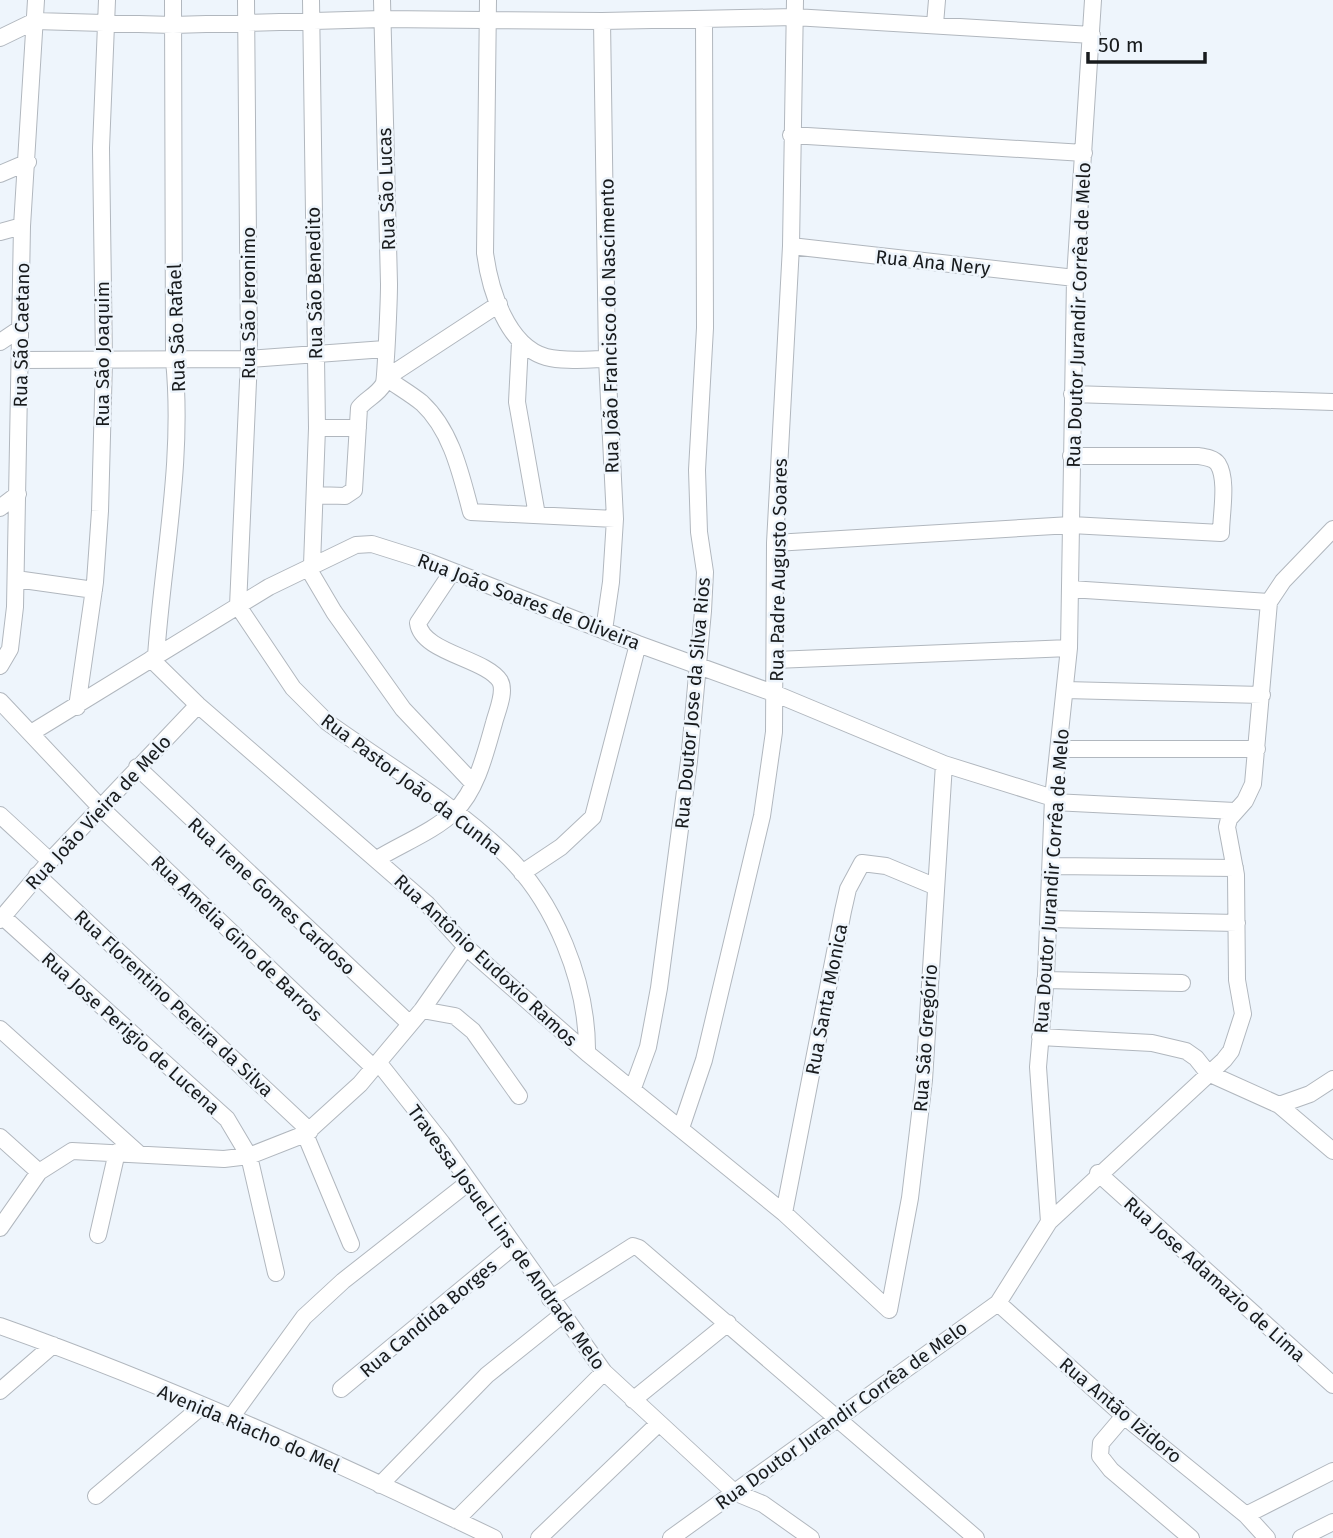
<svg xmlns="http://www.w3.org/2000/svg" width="1333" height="1538" font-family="'Fira Sans',sans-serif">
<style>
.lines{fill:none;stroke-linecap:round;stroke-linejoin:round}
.minor-casing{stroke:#b1b7be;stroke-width:18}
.minor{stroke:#fff;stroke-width:16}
.labels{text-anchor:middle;stroke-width:5;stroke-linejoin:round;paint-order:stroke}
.street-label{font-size:19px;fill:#181b1d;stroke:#eef5fc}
</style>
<rect width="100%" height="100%" fill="#eef5fc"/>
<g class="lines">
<defs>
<path id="minor" d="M 246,0 L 249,359 L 238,606 L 293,688 L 327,722 C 384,763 452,803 503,852 C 555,900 588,984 587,1053
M 311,0 L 317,428 L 312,565
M 488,0 L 485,253 C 490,290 507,346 546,357 C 565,362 588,359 607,359
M 602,21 L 607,359 L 615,519 L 611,582 L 604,630
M 935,24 L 937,0
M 0,38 L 35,21 L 173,25 L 382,19 L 602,21 L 794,17 L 1092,35
M 791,135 L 1084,153
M 0,174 L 28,162
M 0,232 L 22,226
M 791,246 L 1075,278
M 0,342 L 21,328
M 520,343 L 517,402 L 537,515
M 21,360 L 249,359 L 385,349
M 386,378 C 397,386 411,394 422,403 C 452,431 461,475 471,512 L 615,519
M 386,378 L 499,304
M 1072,394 L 1333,402
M 317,428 L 358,428
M 315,495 L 345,496 L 354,490 L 359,408 C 366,399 377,395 383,385 C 386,380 389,296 389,284 L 382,0
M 0,508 L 18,494
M 775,543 L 1071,525 L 1221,533 C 1221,514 1228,480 1218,464 C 1214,458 1205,457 1198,456 L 1071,456
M 308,568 L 334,612 L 403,709 L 473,783
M 16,579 L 94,590
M 1070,589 L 1269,602
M 156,656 C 163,557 184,460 174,360 L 173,0
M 151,659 L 198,705 L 427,904 L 466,947 L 587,1053 L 784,1213 L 889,1310
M 775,660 L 1069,648
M 0,666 L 10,649 L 15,607 L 22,226 L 36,0
M 1065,690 L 1262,695
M 0,701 L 100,807 L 374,1068
M 77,707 L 95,582 L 100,511 L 104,361 L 101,148 L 107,0
M 31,733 L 269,587 L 356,545 L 372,544 L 429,562 L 638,644 L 776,694 L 944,764 L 1053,798
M 1060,749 L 1257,749
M 137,767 L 409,1023
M 1053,802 L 1235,811
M 0,815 L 50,861
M 377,859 C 401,844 435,831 455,811 C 477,790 486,751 494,723 C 497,711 506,692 500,681 C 485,658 422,653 418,623 L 452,572
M 1052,866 L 1235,868
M 522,873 L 561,847 L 593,817 L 638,644
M 37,875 L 310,1131
M 3,917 L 227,1119 L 249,1156 L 276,1273
M 1049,919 L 1237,923
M 0,920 L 50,861 L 198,705
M 1045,980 L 1182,983
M 422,1010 L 455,1016 L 473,1031 L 519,1096
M 0,1029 L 139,1154
M 1040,1037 L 1152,1043 L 1186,1051 L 1196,1058 L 1208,1073 L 1279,1105 L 1333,1151
M 378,1062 L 442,1143 L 604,1372 L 734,1492 L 763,1504 L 811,1538
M 633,1088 L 648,1047 L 659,988 L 689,761 L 703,611 L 705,572 L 699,532 L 697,470 L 705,328 L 704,19
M 1279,1105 L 1310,1094 L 1333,1079
M 681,1128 L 704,1060 L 762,816 L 774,732 L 775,543 L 791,246 L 795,0
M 305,1134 L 351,1244
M 0,1137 L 39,1172
M 1098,1173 L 1333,1385
M 784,1213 L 843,911 L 848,889 L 862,863 L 886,866 L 934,886
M 1049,1222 L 1224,1060 L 1231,1051 L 1243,1014 L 1237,980 L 1236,875 L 1227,827 L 1229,819 L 1245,801 L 1253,784 L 1269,602 L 1283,581 L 1333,529
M 0,1228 L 39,1172 L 72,1151 L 224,1159 L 249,1156 L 305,1134 L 360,1084 L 422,1010 L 466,947
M 98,1235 L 117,1152
M 550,1299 L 633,1246 L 639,1248 L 976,1538
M 998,1303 L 1124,1416 L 1246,1515 L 1267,1538
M 889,1310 L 910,1198 L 924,1080 L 944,764
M 0,1326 C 167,1385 334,1461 494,1538
M 341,1389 L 514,1246
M 0,1391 L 53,1345
M 633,1400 L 728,1323
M 1124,1416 L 1101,1443 L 1100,1456 L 1111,1470 L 1191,1538
M 230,1419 L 304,1317 L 343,1281 L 469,1182
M 380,1485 L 487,1375 L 562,1315
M 96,1496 L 201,1407
M 1246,1515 L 1333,1471
M 456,1520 L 604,1372
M 539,1538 L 658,1424
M 671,1538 L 998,1303 L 1049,1222 L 1038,1067 L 1046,975 L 1053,798 L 1069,648 L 1075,278 L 1093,0
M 1301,1538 L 1333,1522"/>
</defs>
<!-- minor casing -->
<use href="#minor" class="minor-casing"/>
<!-- minor -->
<use href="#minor" class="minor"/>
</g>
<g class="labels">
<!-- street labels -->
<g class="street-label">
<text transform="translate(386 189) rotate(-92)" y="7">Rua São Lucas</text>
<text transform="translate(933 262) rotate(6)" y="7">Rua Ana Nery</text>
<text transform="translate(314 283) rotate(-91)" y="7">Rua São Benedito</text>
<text transform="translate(248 303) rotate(-90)" y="7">Rua São Jeronimo</text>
<text transform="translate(1078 315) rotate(-88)" y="7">Rua Doutor Jurandir Corrêa de Melo</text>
<text transform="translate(609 326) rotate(-91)" y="7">Rua João Francisco do Nascimento</text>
<text transform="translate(176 328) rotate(-92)" y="7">Rua São Rafael</text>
<text transform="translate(21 335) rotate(-89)" y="7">Rua São Caetano</text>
<text transform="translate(102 354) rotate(-90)" y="7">Rua São Joaquim</text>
<text transform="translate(778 570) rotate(-89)" y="7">Rua Padre Augusto Soares</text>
<text transform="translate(529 601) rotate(21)" y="7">Rua João Soares de Oliveira</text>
<text transform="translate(692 703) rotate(-85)" y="7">Rua Doutor Jose da Silva Rios</text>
<text transform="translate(412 784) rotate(37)" y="7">Rua Pastor João da Cunha</text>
<text transform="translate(98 812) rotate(-47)" y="7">Rua João Vieira de Melo</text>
<text transform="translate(1051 881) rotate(-86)" y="7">Rua Doutor Jurandir Corrêa de Melo</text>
<text transform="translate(272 896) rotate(43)" y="7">Rua Irene Gomes Cardoso</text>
<text transform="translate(237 938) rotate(44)" y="7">Rua Amélia Gino de Barros</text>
<text transform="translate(486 960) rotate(43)" y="7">Rua Antônio Eudoxio Ramos</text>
<text transform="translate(826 999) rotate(-79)" y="7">Rua Santa Monica</text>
<text transform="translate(174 1003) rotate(43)" y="7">Rua Florentino Pereira da Silva</text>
<text transform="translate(131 1033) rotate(42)" y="7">Rua Jose Perigio de Lucena</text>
<text transform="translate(925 1038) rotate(-86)" y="7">Rua São Gregório</text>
<text transform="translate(507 1237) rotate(54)" y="7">Travessa Josuel Lins de Andrade Melo</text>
<text transform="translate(1215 1279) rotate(42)" y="7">Rua Jose Adamazio de Lima</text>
<text transform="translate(428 1318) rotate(-40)" y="7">Rua Candida Borges</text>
<text transform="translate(1121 1410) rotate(40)" y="7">Rua Antão Izidoro</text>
<text transform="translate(841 1415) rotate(-36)" y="7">Rua Doutor Jurandir Corrêa de Melo</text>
<text transform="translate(249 1428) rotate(23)" y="7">Avenida Riacho do Mel</text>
</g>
</g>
<!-- scale -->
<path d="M1088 52v10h117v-10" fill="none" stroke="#181b1d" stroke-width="3.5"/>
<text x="1098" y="52" font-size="21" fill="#181b1d" stroke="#eef5fc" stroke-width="5" paint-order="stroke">50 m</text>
</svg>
